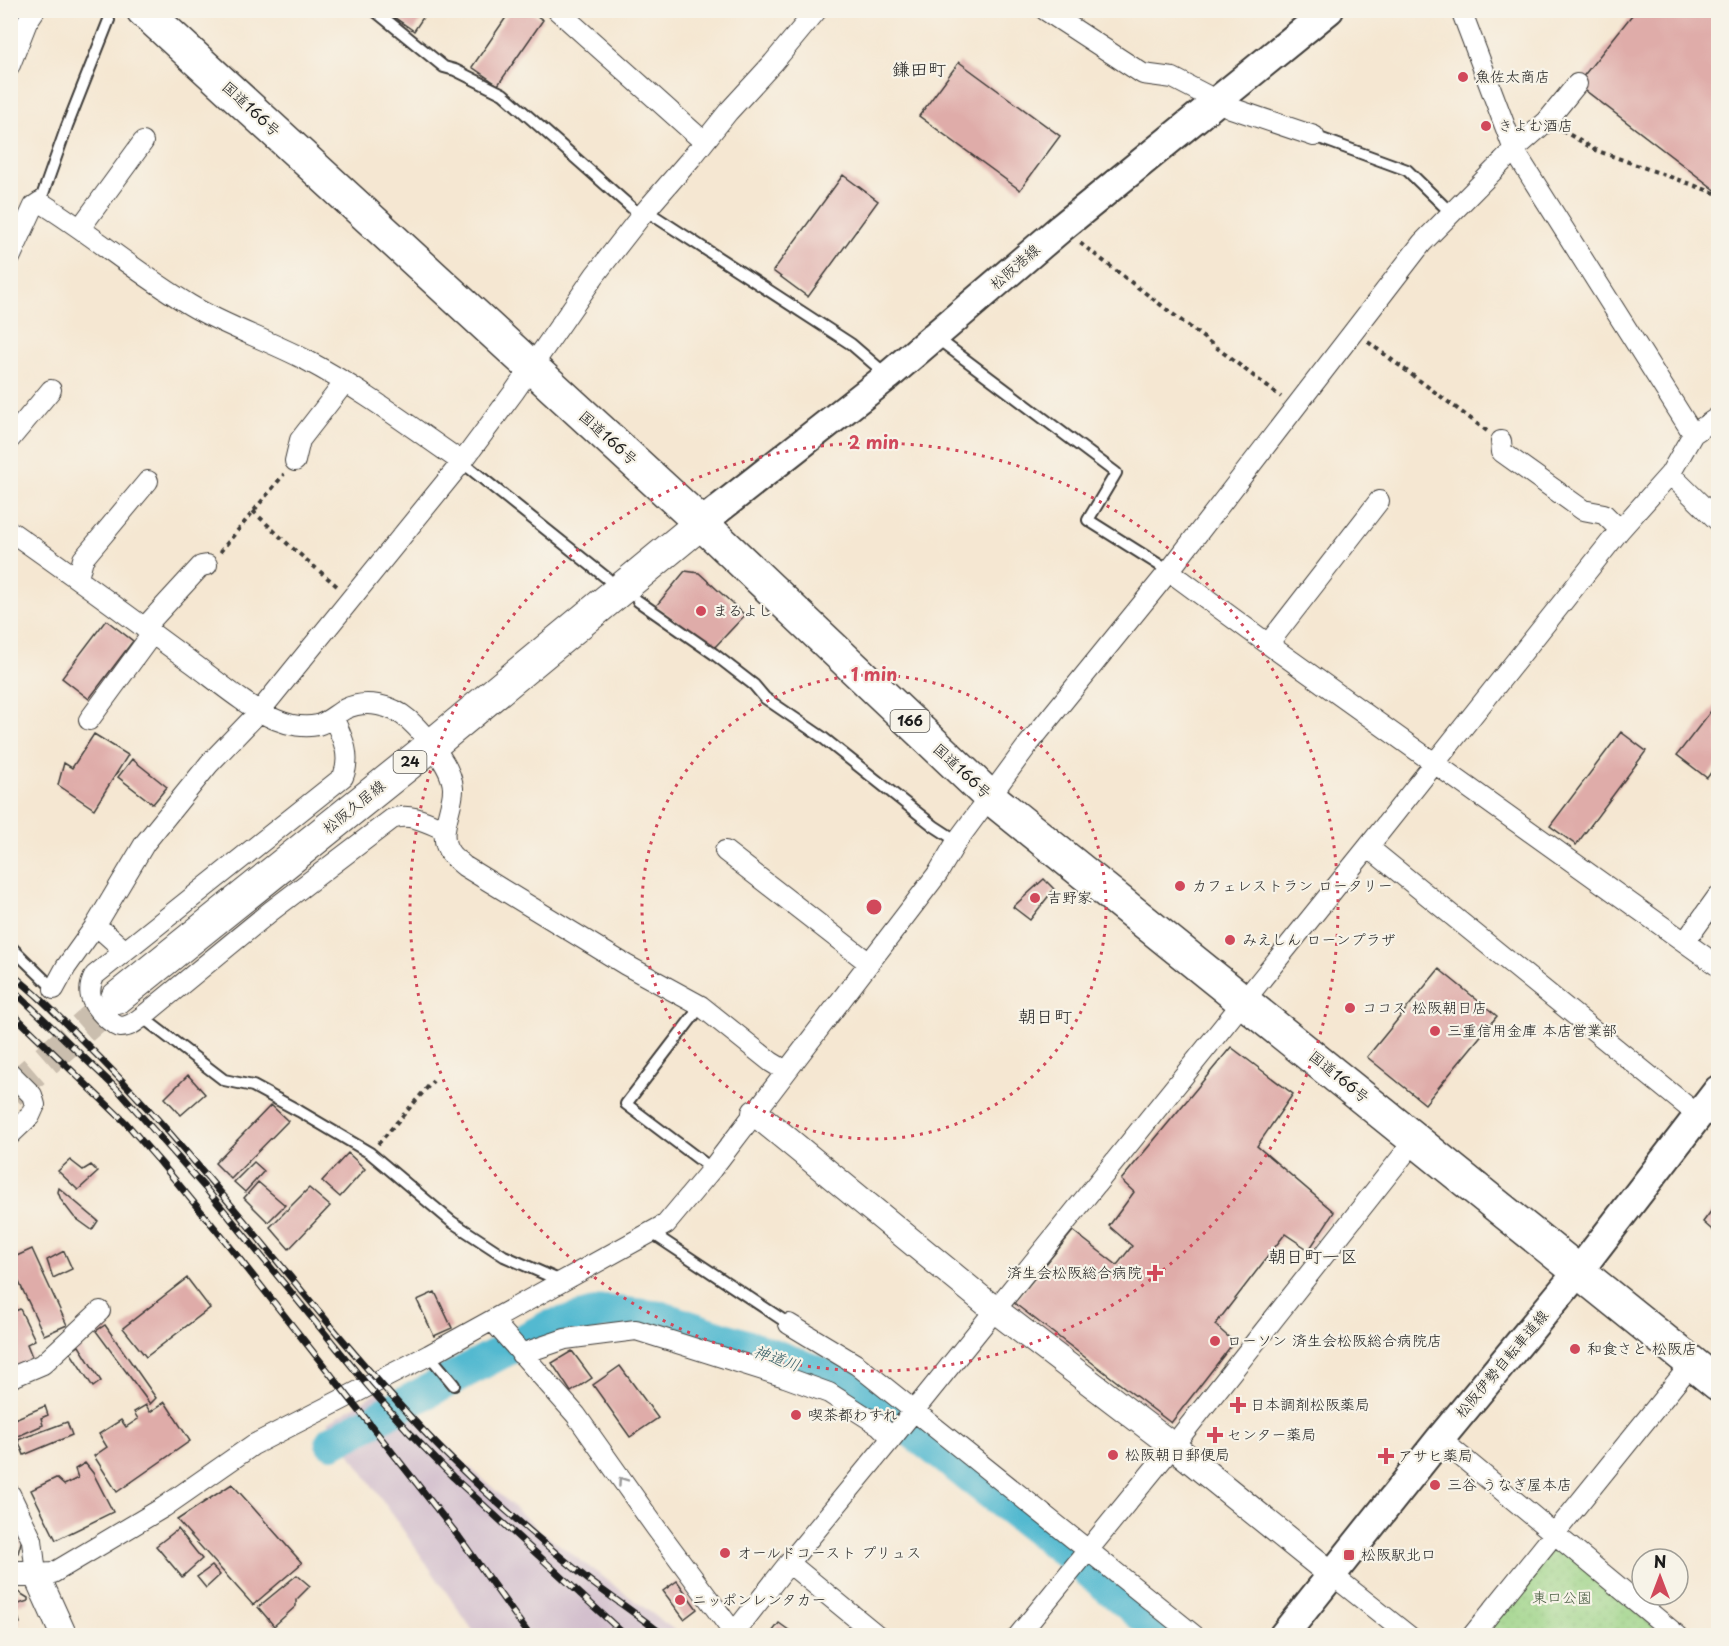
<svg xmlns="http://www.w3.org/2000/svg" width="1729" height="1646" font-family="'Playpen Sans','Klee One',sans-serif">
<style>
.railway{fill:#d1bdcc}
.park{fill:url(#park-dots);stroke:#5c7851;stroke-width:1.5}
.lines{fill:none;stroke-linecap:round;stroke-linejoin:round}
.river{stroke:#52b9d0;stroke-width:34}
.building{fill:#dfaca9}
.primary-tunnel{stroke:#cabeae;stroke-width:32;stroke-dasharray:32 16;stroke-linecap:butt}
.service-casing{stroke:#3d3a37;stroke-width:14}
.minor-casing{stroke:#3d3a37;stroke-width:22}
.tertiary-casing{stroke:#3d3a37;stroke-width:28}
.secondary-casing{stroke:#3d3a37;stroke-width:32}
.primary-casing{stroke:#3d3a37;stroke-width:34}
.trunk-casing{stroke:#3d3a37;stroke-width:36}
.path{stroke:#3d3a37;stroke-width:4;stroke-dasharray:4.5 4.5;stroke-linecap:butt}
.service{stroke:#fff;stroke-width:10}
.minor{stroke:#fff;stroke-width:20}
.tertiary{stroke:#fff;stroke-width:26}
.secondary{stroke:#fff;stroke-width:28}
.primary{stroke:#fff;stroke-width:32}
.trunk{stroke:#fff;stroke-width:33}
.rail-casing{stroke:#1c1c1c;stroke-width:7}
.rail{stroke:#f7f3e8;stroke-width:4.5;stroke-dasharray:14;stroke-linecap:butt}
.oneway{stroke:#999}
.ring{fill:none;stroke:#d1495b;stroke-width:3;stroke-dasharray:3 6}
.poi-dot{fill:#d1495b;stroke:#f7f3e8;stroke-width:2}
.labels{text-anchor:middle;stroke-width:4.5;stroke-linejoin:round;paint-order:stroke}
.shield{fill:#f7f3e8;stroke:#5e5c59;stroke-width:1.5}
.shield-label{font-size:14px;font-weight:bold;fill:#1c1c1c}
.poi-label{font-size:15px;fill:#1c1c1c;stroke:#f7f3e8;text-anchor:start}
.street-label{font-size:15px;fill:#1c1c1c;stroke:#f7f3e8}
.park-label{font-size:15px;fill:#485c41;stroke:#f7f3e8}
.water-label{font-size:16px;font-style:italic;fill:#325b64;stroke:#f7f3e8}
.quarter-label{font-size:18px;fill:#1c1c1c;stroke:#f7f3e8}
.centre{fill:#d1495b;stroke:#f7f3e8;stroke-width:3}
.ring-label{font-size:18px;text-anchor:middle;font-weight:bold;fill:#d1495b;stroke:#f7f3e8;stroke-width:4.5;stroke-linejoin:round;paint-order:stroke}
</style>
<defs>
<pattern id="park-dots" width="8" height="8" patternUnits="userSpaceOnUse" patternTransform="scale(1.5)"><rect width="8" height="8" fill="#9bd386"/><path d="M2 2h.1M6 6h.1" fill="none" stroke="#85b573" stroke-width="1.8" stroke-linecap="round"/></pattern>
</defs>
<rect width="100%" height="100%" fill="#f7f3e8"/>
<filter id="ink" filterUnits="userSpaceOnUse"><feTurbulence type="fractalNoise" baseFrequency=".0167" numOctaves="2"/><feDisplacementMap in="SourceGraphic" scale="12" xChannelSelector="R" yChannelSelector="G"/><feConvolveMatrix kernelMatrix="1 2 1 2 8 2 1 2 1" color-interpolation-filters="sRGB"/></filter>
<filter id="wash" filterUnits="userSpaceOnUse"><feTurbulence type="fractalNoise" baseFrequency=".008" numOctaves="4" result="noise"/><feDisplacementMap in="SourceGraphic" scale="24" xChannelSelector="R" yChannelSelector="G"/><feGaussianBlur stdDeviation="1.35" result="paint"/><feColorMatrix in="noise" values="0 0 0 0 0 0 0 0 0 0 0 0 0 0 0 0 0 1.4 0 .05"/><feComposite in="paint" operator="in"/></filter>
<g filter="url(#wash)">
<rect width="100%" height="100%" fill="#f5e7d2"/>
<!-- railway -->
<path class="railway" d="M 383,1389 L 538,1529 L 681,1635 L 476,1635 L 328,1422 Z"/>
<!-- park -->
<path class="park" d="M 1563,1549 L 1654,1627 L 1648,1636 L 1480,1636 L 1550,1550 Z"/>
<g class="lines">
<!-- river -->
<path class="river" d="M 332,1442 L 547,1328 L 606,1312 L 661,1318 L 775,1356 L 840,1381 L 912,1431 L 1066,1552 L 1167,1636"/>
</g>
<g id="blocks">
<!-- building -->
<path class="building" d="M 384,10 L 428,10 L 414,31 Z
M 511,10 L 528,10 L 543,20 L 498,85 L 472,67 Z
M 1636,10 L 1718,10 L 1718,192 L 1577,84 Z
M 959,62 L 1060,136 L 1020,190 L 919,116 Z
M 843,175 L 878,201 L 808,297 L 773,271 Z
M 685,571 L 699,573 L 745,615 L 713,649 L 656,606 Z
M 106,620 L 133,641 L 89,699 L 62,678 Z
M 1718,702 L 1718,763 L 1707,778 L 1677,755 Z
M 1621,732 L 1646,751 L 1576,845 L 1550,826 Z
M 94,734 L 128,755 L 94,809 L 58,785 L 64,763 L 72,768 Z
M 132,759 L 167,787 L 153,804 L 118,777 Z
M 1044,879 L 1054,889 L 1030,920 L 1013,907 Z
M 1439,969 L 1497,1016 L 1425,1104 L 1367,1057 Z
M 1231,1047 L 1293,1094 L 1257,1146 L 1334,1212 L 1309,1250 L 1285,1234 L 1215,1325 L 1234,1342 L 1171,1423 L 1014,1303 L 1073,1231 L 1117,1265 L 1132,1246 L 1109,1226 L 1134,1192 L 1121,1180 Z
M 188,1075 L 205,1094 L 181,1115 L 165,1098 Z
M 271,1105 L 288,1121 L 231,1179 L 215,1163 Z
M 348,1153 L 365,1169 L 340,1197 L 322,1181 Z
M 70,1160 L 83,1170 L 91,1165 L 98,1172 L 78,1190 L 58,1171 Z
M 254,1162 L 264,1171 L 245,1192 L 234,1182 Z
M 258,1182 L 285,1205 L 268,1222 L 244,1198 Z
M 59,1188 L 98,1221 L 92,1230 L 74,1217 L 61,1200 L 58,1192 Z
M 309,1188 L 330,1206 L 289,1249 L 270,1227 Z
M 1718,1202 L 1718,1235 L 1703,1222 Z
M 32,1249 L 67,1325 L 44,1335 L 10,1263 L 10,1259 Z
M 64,1251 L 72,1269 L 53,1278 L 47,1260 Z
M 187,1278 L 210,1308 L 146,1357 L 123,1328 Z
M 435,1292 L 452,1328 L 434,1336 L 417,1300 Z
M 20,1309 L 35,1340 L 27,1344 L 33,1359 L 10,1369 L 10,1313 Z
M 105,1325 L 156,1398 L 150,1404 L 96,1331 Z
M 79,1346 L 101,1381 L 93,1387 L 70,1352 Z
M 572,1351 L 592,1378 L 571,1392 L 552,1363 Z
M 620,1366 L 658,1418 L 630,1437 L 593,1385 Z
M 165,1402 L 190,1441 L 117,1492 L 94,1456 L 107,1447 L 99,1434 L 121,1420 L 126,1427 L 138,1419 L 134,1412 L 146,1405 L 150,1412 Z
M 45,1406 L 48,1415 L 41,1418 L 43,1425 L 12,1439 L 10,1421 Z
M 67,1422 L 72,1435 L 24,1455 L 18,1440 Z
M 85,1463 L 93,1473 L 113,1512 L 56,1540 L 31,1490 L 56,1478 L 64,1485 L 78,1478 L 75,1469 Z
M 232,1484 L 302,1563 L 253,1605 L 177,1520 Z
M 10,1522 L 22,1539 L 18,1553 L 10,1556 Z
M 178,1529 L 202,1559 L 182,1577 L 156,1546 Z
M 212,1566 L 220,1575 L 206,1588 L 197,1577 Z
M 297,1575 L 310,1586 L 296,1600 L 296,1606 L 274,1626 L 258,1607 Z
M 677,1581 L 697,1609 L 684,1619 L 663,1591 Z
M 18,1592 L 28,1598 L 28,1601 L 10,1607 L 10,1595 Z
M 16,1610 L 20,1623 L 10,1626 L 10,1612 Z
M 779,1623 L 797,1636 L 769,1636 Z"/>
</g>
</g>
<g filter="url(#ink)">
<use href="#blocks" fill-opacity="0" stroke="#3d3a37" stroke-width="1.5"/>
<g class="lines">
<!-- primary-tunnel -->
<path class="primary-tunnel" d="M 10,1092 L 117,998"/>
<defs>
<path id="service" d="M 374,10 L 444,67 L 455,70 L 503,94 L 641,216
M 1314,136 L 1407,170 L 1451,213
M 40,202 L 67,126 L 109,20
M 645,210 L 851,344 L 888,376
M 934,336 L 1116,473 L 1088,520 L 1169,571
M 462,462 L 608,579
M 638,601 L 714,654 L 754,685 L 765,698 L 822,737 L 934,826 L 957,841
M 10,946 L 54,989
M 701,1006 L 626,1104 L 712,1169
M 142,1017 L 224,1080 L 253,1086 L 299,1111 L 370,1153 L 452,1222 L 504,1256 L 561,1281
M 652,1233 L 789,1324
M 429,1355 L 454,1385"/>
<path id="minor" d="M 557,10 L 703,141
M 1045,10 L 1143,74 L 1173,78 L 1231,108 L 1314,136
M 1461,10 L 1514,150 L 1693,434
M 10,65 L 27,22 L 35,10
M 81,227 L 143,142
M 10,258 L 34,206 L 40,202 C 92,234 138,274 190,305 C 227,327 268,340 306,360 C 361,389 411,427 462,462
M 10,439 L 51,390
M 1501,441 L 1502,452 L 1583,510 L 1604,514 L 1620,530
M 295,461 L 300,440 L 345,382
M 1670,474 L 1718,521
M 10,531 C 72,574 131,618 191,662 C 216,680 249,709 277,720 C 289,725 305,728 318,725 C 328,722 336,714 345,709 C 366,699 392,705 409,720 C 424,734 452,766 453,788 C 454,808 435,835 451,854 C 454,858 460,862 464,866 L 626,965 L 701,1006 L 771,1062 L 786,1071
M 1169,571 L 1268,644 L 1718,966
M 78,578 L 83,559 L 148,481
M 144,628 L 201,566 L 207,565
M 1268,644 L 1379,501
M 333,717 C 342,737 352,755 343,777 L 95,975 C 91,982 89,989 91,997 C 93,1006 112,1026 121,1027 C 130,1027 135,1022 142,1017 L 271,911 L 392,819 C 410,812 429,823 445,830
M 89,720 L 152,634
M 1368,847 L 1699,1116
M 725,851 L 869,963
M 96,925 L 125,951
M 1685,942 L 1718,896
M 54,989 L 66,967 L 96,925 L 145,843 L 209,764 L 260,711 L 462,462 L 514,392 L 595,275 L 641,216 L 693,156 L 728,112 L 773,63 L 817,10
M 10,1073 L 32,1095 L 35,1105 L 30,1116 L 10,1135
M 492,1320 L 576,1415 L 656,1528 L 736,1636
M 789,1324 L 857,1365 L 1195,1636
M 521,1354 L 565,1339 L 636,1330 L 785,1377 L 829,1393 L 879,1425 L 892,1438
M 10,1378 L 43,1364 L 100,1311
M 1440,1439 L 1678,1636
M 10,1494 L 32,1540 L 36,1574 L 53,1573 L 164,1507 L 253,1445 L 429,1355 L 666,1224 L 712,1169 L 938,873 L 957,841 L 1027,746 L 1169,571 L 1422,243 L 1514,150 L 1547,121 L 1577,84
M 1331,1574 L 1409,1636
M 734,1633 L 789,1563
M 878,1636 L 789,1563 L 892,1438 L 1368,847 L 1620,530 L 1670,474 L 1693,434 L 1718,417
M 1018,1636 L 1173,1446 L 1416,1139
M 1472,1636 L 1692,1363"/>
<path id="tertiary" d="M 755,1113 L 995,1310 L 1173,1446 L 1331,1574
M 10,1574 L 36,1574 L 64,1636"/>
<path id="secondary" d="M 701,523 L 888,376 L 1061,228 L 1329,10
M 1283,1636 L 1440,1439 L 1578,1272 L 1718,1090"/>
<path id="primary" d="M 117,998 L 432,745 L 701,523"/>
<path id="trunk" d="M 143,10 L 701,523 L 991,798 L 1718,1384"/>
</defs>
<!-- service casing -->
<use href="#service" class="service-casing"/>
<!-- minor casing -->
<use href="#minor" class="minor-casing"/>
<!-- tertiary casing -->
<use href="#tertiary" class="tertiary-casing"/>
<!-- secondary casing -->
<use href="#secondary" class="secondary-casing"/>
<!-- primary casing -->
<use href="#primary" class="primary-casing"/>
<!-- trunk casing -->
<use href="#trunk" class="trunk-casing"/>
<!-- path -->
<path class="path" d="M 1562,130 L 1595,150 L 1718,194
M 1080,243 L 1281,397
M 1368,342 L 1487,431
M 253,511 L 290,546 L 337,586
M 220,552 L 284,474
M 378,1144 L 433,1081"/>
<!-- service -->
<use href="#service" class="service"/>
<!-- minor -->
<use href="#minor" class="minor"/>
<!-- tertiary -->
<use href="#tertiary" class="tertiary"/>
<!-- secondary -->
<use href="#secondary" class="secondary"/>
<!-- primary -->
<use href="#primary" class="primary"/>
<!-- trunk -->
<use href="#trunk" class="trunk"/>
<defs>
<path id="rail" d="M 10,973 C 39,995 63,1021 89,1047 C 208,1165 304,1303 418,1425 C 469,1480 527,1530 585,1577 C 610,1597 639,1615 664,1636
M 10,987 L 119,1091 L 207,1190 L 368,1386 L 407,1430 L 453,1477 L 626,1636
M 10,1011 L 126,1123 L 161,1163 L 227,1243 L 459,1537 L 530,1636"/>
</defs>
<!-- rail casing -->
<use href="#rail" class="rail-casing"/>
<!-- rail -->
<use href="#rail" class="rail"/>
</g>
<!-- one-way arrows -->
<defs><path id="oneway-chevron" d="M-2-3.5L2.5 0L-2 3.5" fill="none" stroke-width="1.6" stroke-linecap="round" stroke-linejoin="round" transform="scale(1.5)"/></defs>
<use class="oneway" href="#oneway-chevron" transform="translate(622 1481) rotate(-125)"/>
</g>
<!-- distance rings -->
<g class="ring">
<circle cx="874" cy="907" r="232"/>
<circle cx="874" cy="907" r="464"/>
</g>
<!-- markers -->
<g class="poi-dot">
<circle cx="1463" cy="77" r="6"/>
<circle cx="1486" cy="126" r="6"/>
<circle cx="701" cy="611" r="6"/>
<circle cx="1180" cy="886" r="6"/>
<circle cx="1035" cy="898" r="6"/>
<circle cx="1230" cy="940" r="6"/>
<circle cx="1350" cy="1008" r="6"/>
<circle cx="1435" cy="1031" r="6"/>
<path d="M1152 1264h6v6h6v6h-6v6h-6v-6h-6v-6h6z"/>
<circle cx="1215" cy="1341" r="6"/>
<circle cx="1575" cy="1349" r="6"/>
<path d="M1235 1396h6v6h6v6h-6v6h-6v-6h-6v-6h6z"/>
<circle cx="796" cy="1415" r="6"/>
<path d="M1212 1426h6v6h6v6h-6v6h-6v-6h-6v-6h6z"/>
<circle cx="1113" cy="1455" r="6"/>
<path d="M1383 1447h6v6h6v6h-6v6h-6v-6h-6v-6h6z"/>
<circle cx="1435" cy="1485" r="6"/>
<circle cx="725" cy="1553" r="6"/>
<rect x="1343" y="1549" width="12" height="12" rx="3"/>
<circle cx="680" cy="1600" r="6"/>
</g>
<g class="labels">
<!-- shield labels -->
<g class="shield">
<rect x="890.5" y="710" width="39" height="22" rx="4.5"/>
<rect x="393.5" y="751" width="33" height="22" rx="4.5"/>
</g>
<g class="shield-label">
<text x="910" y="726">166</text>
<text x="410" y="767">24</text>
</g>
<!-- poi labels -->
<g class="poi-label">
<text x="1475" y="82">魚佐太商店</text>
<text x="1498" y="131">きよむ酒店</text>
<text x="713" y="616">まるよし</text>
<text x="1192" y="891">カフェレストラン ロータリー</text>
<text x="1047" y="903">吉野家</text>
<text x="1242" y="945">みえしん ローンプラザ</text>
<text x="1362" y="1013">ココス 松阪朝日店</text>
<text x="1447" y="1036">三重信用金庫 本店営業部</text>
<text x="1142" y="1278" text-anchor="end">済生会松阪総合病院</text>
<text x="1227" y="1346">ローソン 済生会松阪総合病院店</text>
<text x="1587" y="1354">和食さと 松阪店</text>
<text x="1250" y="1410">日本調剤松阪薬局</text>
<text x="808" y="1420">喫茶都わすれ</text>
<text x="1227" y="1440">センター薬局</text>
<text x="1125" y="1460">松阪朝日郵便局</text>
<text x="1398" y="1461">アサヒ薬局</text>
<text x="1447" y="1490">三谷 うなぎ屋本店</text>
<text x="737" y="1558">オールドコースト プリュス</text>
<text x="1361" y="1560">松阪駅北口</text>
<text x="692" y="1605">ニッポンレンタカー</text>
</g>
<!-- street labels -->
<g class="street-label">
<text transform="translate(251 109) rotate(43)" y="5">国道166号</text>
<text transform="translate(1015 267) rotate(-41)" y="5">松阪港線</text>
<text transform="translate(608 438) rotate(42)" y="5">国道166号</text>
<text transform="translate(962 771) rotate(43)" y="5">国道166号</text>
<text transform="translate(354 807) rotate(-39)" y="5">松阪久居線</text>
<text transform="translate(1339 1077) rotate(39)" y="5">国道166号</text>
<text transform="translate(1502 1364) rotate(-50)" y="5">松阪伊勢自転車道線</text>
</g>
<!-- park labels -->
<g class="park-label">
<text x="1562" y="1603">東口公園</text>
</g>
<!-- water labels -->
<g class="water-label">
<text transform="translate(777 1358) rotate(19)" y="6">神道川</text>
</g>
<!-- quarter labels -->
<g class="quarter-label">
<text x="919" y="76">鎌田町</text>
<text x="1045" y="1023">朝日町</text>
<text x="1313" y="1263">朝日町一区</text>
</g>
</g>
<circle cx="874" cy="907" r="9" class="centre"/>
<g class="ring-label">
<text x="874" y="449">2 min</text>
<text x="874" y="681">1 min</text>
</g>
<!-- margin -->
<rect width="1729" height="1646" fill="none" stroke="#f7f3e8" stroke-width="36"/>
<!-- north arrow -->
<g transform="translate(1660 1577)"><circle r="28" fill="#f7f3e8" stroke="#9f9d96" stroke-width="1.5"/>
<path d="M0-4.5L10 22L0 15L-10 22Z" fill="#d1495b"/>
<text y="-9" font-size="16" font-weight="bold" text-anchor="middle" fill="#1c1c1c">N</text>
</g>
</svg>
